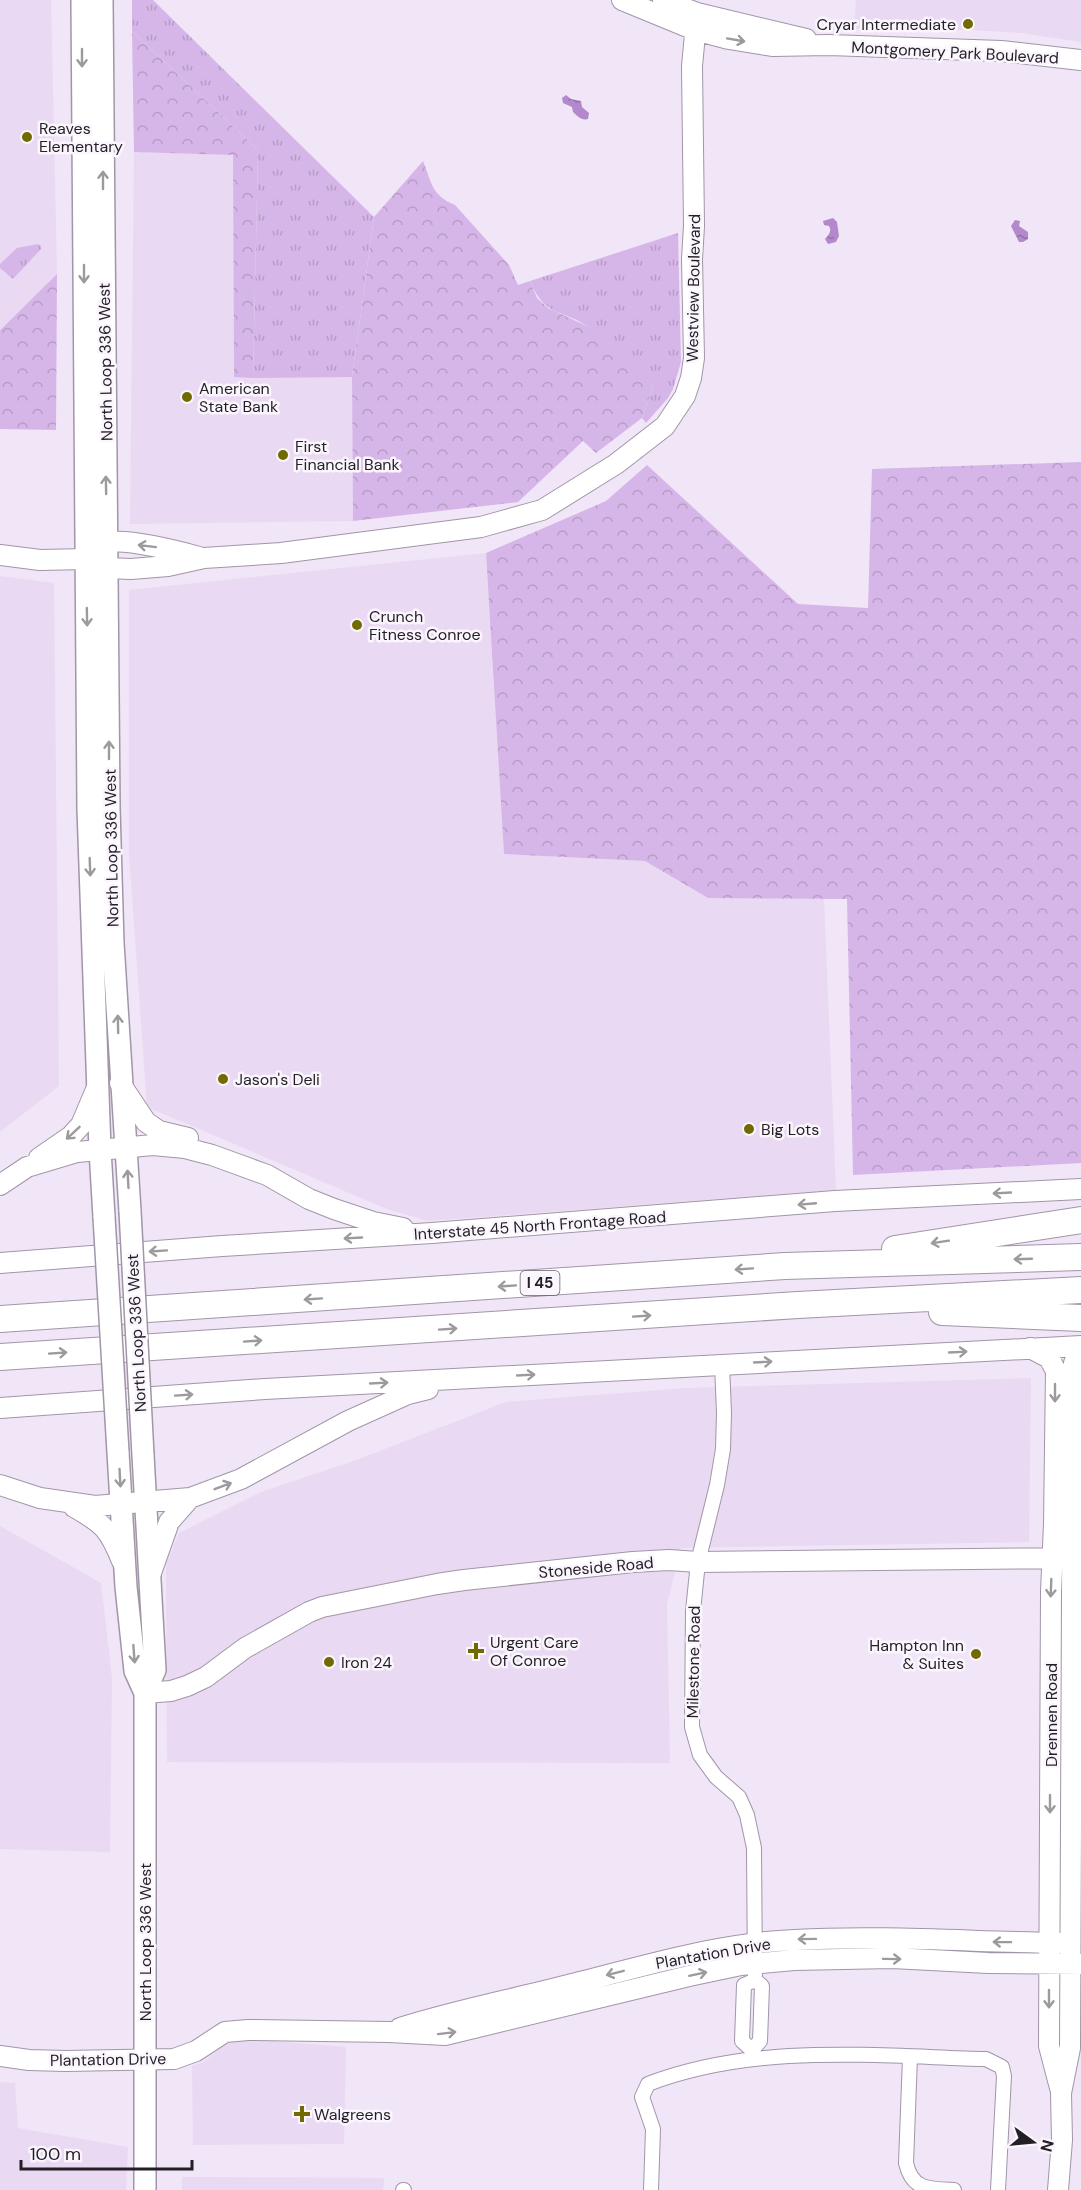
<svg xmlns="http://www.w3.org/2000/svg" width="1081" height="2190" font-family="'DM Sans',sans-serif">
<style>
.built{fill:#e9d9f2}
.grass{fill:url(#grass-tufts)}
.forest{fill:url(#forest-crowns)}
.water{fill:url(#water-ripples)}
.lines{fill:none;stroke-linecap:round;stroke-linejoin:round}
.street-casing{stroke:#a196a7;stroke-width:16}
.secondary-casing{stroke:#a196a7;stroke-width:22}
.primary-casing{stroke:#a196a7;stroke-width:24}
.highway-casing{stroke:#a196a7;stroke-width:28}
.street{stroke:#fff;stroke-width:14}
.secondary{stroke:#fff;stroke-width:20}
.primary{stroke:#fff;stroke-width:21}
.highway{stroke:#fff;stroke-width:26}
.primary-bridge-casing{stroke:#a196a7;stroke-width:24;stroke-linecap:butt}
.primary-bridge{stroke:#fff;stroke-width:21}
.oneway{stroke:#9c9a9d}
.poi-dot{fill:#726901;stroke:#fbf6fd;stroke-width:2}
.labels{text-anchor:middle;stroke-width:5;stroke-linejoin:round;paint-order:stroke}
.shield{fill:#fbf6fd;stroke:#646066;stroke-width:1.5}
.shield-label{font-size:15px;font-weight:bold;fill:#231f25}
.poi-label{font-size:16px;fill:#231f25;stroke:#fbf6fd;text-anchor:start}
.street-label{font-size:16px;fill:#231f25;stroke:#fbf6fd}
</style>
<defs>
<pattern id="grass-tufts" width="24" height="20" patternUnits="userSpaceOnUse" patternTransform="scale(1.5)"><rect width="24" height="20" fill="#d6b6e8"/><path d="M3 7l-1-3M5 7V3M7 7l1-3M15 17l-1-3M17 17v-4M19 17l1-3" fill="none" stroke="#b79cc7"/></pattern>
<pattern id="forest-crowns" width="20" height="18" patternUnits="userSpaceOnUse" patternTransform="scale(1.5)"><rect width="20" height="18" fill="#d6b6e8"/><path d="M2 6a3 3 0 1 1 6 0M12 15a3 3 0 1 1 6 0" fill="none" stroke="#b79cc7"/></pattern>
<pattern id="water-ripples" width="26" height="14" patternUnits="userSpaceOnUse" patternTransform="scale(1.5)"><rect width="26" height="14" fill="#b488cc"/><path d="M2 4q2-2 4 0t4 0M15 11q2-2 4 0t4 0" fill="none" stroke="#926fa5"/></pattern>
</defs>
<rect width="100%" height="100%" fill="#f1e5f8"/>
<!-- built -->
<path class="built" d="M 0,0 L 51,0 L 57,274 L 0,329 Z
M 856,0 L 1081,0 L 1081,42 L 1021,33 L 971,30 L 868,30 L 854,28 Z
M 134,152 L 233,155 L 234,376 L 352,377 L 353,521 L 130,524 Z
M 486,553 L 504,854 L 645,861 L 708,898 L 824,899 L 836,1190 L 428,1221 L 387,1209 L 147,1107 L 129,854 L 129,590 Z
M 0,576 L 54,583 L 59,1086 L 0,1132 Z
M 1031,1378 L 1029,1542 L 681,1548 L 667,1604 L 670,1763 L 167,1762 L 166,1564 L 179,1533 L 261,1492 L 354,1461 L 506,1402 L 687,1388 Z
M 0,1526 L 101,1583 L 112,1678 L 110,1852 L 0,1849 Z
M 234,2038 L 346,2047 L 344,2144 L 193,2145 L 192,2066 L 203,2062 Z
M 0,2082 L 15,2083 L 18,2128 L 128,2147 L 126,2190 L 0,2190 Z
M 182,2177 L 384,2178 L 383,2190 L 182,2190 Z"/>
<!-- grass -->
<path class="grass" d="M 132,0 L 153,0 L 374,217 L 352,377 L 253,378 L 258,150 L 132,31 Z
M 678,233 L 681,362 L 673,389 L 668,398 L 646,423 L 642,418 L 653,387 C 632,368 613,347 591,329 C 564,308 546,320 530,281 Z
M 38,244 L 41,246 L 41,249 L 13,279 L 0,268 L 0,264 L 17,248 Z"/>
<!-- forest -->
<path class="forest" d="M 132,31 L 258,150 L 253,378 L 234,377 L 233,155 L 134,152 Z
M 423,161 C 432,183 431,195 455,205 L 509,265 L 518,285 L 530,281 L 537,298 L 548,308 L 589,327 L 608,342 L 653,387 L 642,418 L 596,453 L 583,441 L 518,502 L 353,521 L 352,377 L 374,217 Z
M 57,274 L 56,430 L 0,429 L 0,330 Z
M 1081,462 L 1081,1163 L 853,1175 L 847,899 L 708,898 L 645,861 L 504,854 L 486,553 L 606,501 L 647,465 L 798,604 L 868,608 L 872,469 Z"/>
<!-- water -->
<path class="water" d="M 566,95 L 571,99 L 581,101 L 582,107 L 589,113 L 588,119 C 582,121 577,116 573,112 L 572,107 L 563,103 L 562,98 Z
M 833,218 L 837,222 L 839,236 L 836,242 L 828,244 L 825,239 C 829,235 832,231 829,226 L 824,225 L 823,221 Z
M 1015,220 L 1020,221 L 1019,226 L 1028,232 L 1028,239 L 1023,242 L 1019,242 L 1011,226 Z"/>
<g class="lines">
<defs>
<path id="street" d="M 722,1364 L 724,1413 L 723,1449 L 717,1485 L 698,1562 L 693,1611 L 692,1727 L 700,1755 L 716,1777 L 739,1797 L 747,1815 L 754,1848 L 755,1980
M 752,2050 L 760,2041 L 762,1986 L 755,1980
M 910,2057 L 906,2163 C 912,2190 929,2189 954,2190
M 753,2059 L 752,2050 L 742,2041 L 744,1985 L 755,1980
M 403,2190 L 404,2190
M 651,2190 L 653,2129 L 642,2097 L 648,2084 C 755,2043 874,2056 986,2059 L 1002,2067 L 1004,2076 L 998,2190"/>
<path id="secondary" d="M 622,0 L 695,30 L 729,39 L 772,46 L 829,45 L 1001,51 L 1081,60
M 663,0 L 697,13 L 806,39
M 95,552 C 98,549 103,545 107,543 C 123,537 181,552 199,557
M 0,555 L 40,560 L 86,559 L 107,568 L 131,569 L 168,566 L 204,558 L 281,553 L 481,527 L 542,510 L 616,464 L 665,426 L 685,396 L 691,378 L 694,358 L 692,259 L 694,226 L 692,66 L 697,13
M 120,1083 L 146,1122 L 159,1131 L 188,1138
M 39,1158 L 71,1136 L 81,1125 L 98,1085
M 0,1185 L 27,1167 L 77,1152 L 153,1145 L 185,1148 L 212,1155 L 267,1175 L 309,1199 L 334,1209 L 373,1222 L 403,1228
M 0,1263 L 222,1246 L 432,1233 L 835,1201 L 1081,1189
M 1030,1348 L 1049,1358 L 1056,1371 L 1054,1524 L 1051,1592 L 1049,2046 L 1060,2088
M 0,1408 L 265,1389 L 1081,1346
M 0,1485 L 40,1498 L 95,1506 L 190,1498 L 241,1479 L 348,1421 L 408,1394 L 428,1389
M 74,1507 C 104,1524 109,1529 122,1561
M 151,1573 L 169,1522 L 190,1498
M 145,1693 L 171,1691 L 187,1686 L 206,1677 L 245,1648 L 309,1612 L 322,1607 L 437,1584 L 464,1580 L 633,1562 L 669,1560 L 698,1562 L 1072,1558
M 400,2028 C 457,2010 515,1999 572,1984 C 645,1966 718,1943 794,1940 C 884,1935 973,1942 1062,1943
M 0,2056 L 29,2060 L 65,2061 L 174,2059 L 196,2051 L 225,2032 L 248,2030 L 389,2032 L 445,2035 L 689,1976 L 741,1965 L 794,1960 L 892,1958 L 988,1963 L 1081,1964
M 1058,2190 L 1062,2140 L 1061,2093 L 1070,2048 L 1073,1371 L 1074,1363 L 1081,1353"/>
<path id="primary" d="M 82,0 L 88,809 L 100,1150 L 104,1217
M 102,0 L 109,808 L 113,943 L 130,1211
M 118,1452 L 126,1587 L 135,1671 L 145,1693 L 145,2190
M 143,1455 L 155,1670 L 145,1693"/>
<path id="highway" d="M 895,1249 L 1081,1220
M 942,1312 L 1081,1318
M 0,1319 L 785,1266 L 1081,1257
M 0,1357 L 798,1305 L 1081,1290"/>
</defs>
<!-- street casing -->
<use href="#street" class="street-casing"/>
<!-- secondary casing -->
<use href="#secondary" class="secondary-casing"/>
<!-- primary casing -->
<use href="#primary" class="primary-casing"/>
<!-- highway casing -->
<use href="#highway" class="highway-casing"/>
<!-- street -->
<use href="#street" class="street"/>
<!-- secondary -->
<use href="#secondary" class="secondary"/>
<!-- primary -->
<use href="#primary" class="primary"/>
<!-- highway -->
<use href="#highway" class="highway"/>
<defs>
<path id="primary-bridge" d="M 130,1211 L 143,1455
M 104,1217 L 118,1452"/>
</defs>
<!-- primary-bridge casing -->
<use href="#primary-bridge" class="primary-bridge-casing"/>
<!-- primary-bridge -->
<use href="#primary-bridge" class="primary-bridge"/>
</g>
<!-- one-way arrows -->
<defs><path id="oneway-shaft" d="M-6 0H5M1.5-3L5.5 0L1.5 3" fill="none" stroke-width="1.6" stroke-linecap="round" stroke-linejoin="round" transform="scale(1.5)"/></defs>
<g class="oneway">
<use href="#oneway-shaft" transform="translate(736 40) rotate(10)"/>
<use href="#oneway-shaft" transform="translate(82 58) rotate(90)"/>
<use href="#oneway-shaft" transform="translate(103 180) rotate(-90)"/>
<use href="#oneway-shaft" transform="translate(84 274) rotate(90)"/>
<use href="#oneway-shaft" transform="translate(106 485) rotate(-91)"/>
<use href="#oneway-shaft" transform="translate(147 546) rotate(-173)"/>
<use href="#oneway-shaft" transform="translate(87 617) rotate(89)"/>
<use href="#oneway-shaft" transform="translate(109 750) rotate(-90)"/>
<use href="#oneway-shaft" transform="translate(90 867) rotate(88)"/>
<use href="#oneway-shaft" transform="translate(118 1024) rotate(-91)"/>
<use href="#oneway-shaft" transform="translate(73 1133) rotate(137)"/>
<use href="#oneway-shaft" transform="translate(128 1179) rotate(-93)"/>
<use href="#oneway-shaft" transform="translate(1002 1193) rotate(177)"/>
<use href="#oneway-shaft" transform="translate(807 1204) rotate(175)"/>
<use href="#oneway-shaft" transform="translate(353 1238) rotate(177)"/>
<use href="#oneway-shaft" transform="translate(940 1242) rotate(171)"/>
<use href="#oneway-shaft" transform="translate(158 1251) rotate(176)"/>
<use href="#oneway-shaft" transform="translate(1023 1259) rotate(178)"/>
<use href="#oneway-shaft" transform="translate(744 1269) rotate(176)"/>
<use href="#oneway-shaft" transform="translate(507 1286) rotate(176)"/>
<use href="#oneway-shaft" transform="translate(313 1299) rotate(176)"/>
<use href="#oneway-shaft" transform="translate(642 1316) rotate(-4)"/>
<use href="#oneway-shaft" transform="translate(448 1329) rotate(-4)"/>
<use href="#oneway-shaft" transform="translate(253 1341) rotate(-4)"/>
<use href="#oneway-shaft" transform="translate(958 1352) rotate(-3)"/>
<use href="#oneway-shaft" transform="translate(58 1353) rotate(-4)"/>
<use href="#oneway-shaft" transform="translate(763 1362) rotate(-3)"/>
<use href="#oneway-shaft" transform="translate(526 1375) rotate(-3)"/>
<use href="#oneway-shaft" transform="translate(379 1383) rotate(-3)"/>
<use href="#oneway-shaft" transform="translate(1055 1393) rotate(90)"/>
<use href="#oneway-shaft" transform="translate(184 1395) rotate(-4)"/>
<use href="#oneway-shaft" transform="translate(120 1478) rotate(87)"/>
<use href="#oneway-shaft" transform="translate(223 1486) rotate(-21)"/>
<use href="#oneway-shaft" transform="translate(1051 1588) rotate(92)"/>
<use href="#oneway-shaft" transform="translate(134 1654) rotate(86)"/>
<use href="#oneway-shaft" transform="translate(1050 1804) rotate(90)"/>
<use href="#oneway-shaft" transform="translate(807 1939) rotate(179)"/>
<use href="#oneway-shaft" transform="translate(1002 1942) rotate(-179)"/>
<use href="#oneway-shaft" transform="translate(892 1959) rotate(1)"/>
<use href="#oneway-shaft" transform="translate(615 1973) rotate(166)"/>
<use href="#oneway-shaft" transform="translate(698 1974) rotate(-12)"/>
<use href="#oneway-shaft" transform="translate(1049 1999) rotate(90)"/>
<use href="#oneway-shaft" transform="translate(447 2033) rotate(-7)"/>
</g>
<!-- markers -->
<g class="poi-dot">
<circle cx="968" cy="24" r="6"/>
<circle cx="27" cy="137" r="6"/>
<circle cx="187" cy="397" r="6"/>
<circle cx="283" cy="455" r="6"/>
<circle cx="357" cy="625" r="6"/>
<circle cx="223" cy="1079" r="6"/>
<circle cx="749" cy="1129" r="6"/>
<path d="M473 1642h6v6h6v6h-6v6h-6v-6h-6v-6h6z"/>
<circle cx="976" cy="1654" r="6"/>
<circle cx="329" cy="1662" r="6"/>
<path d="M299 2105h6v6h6v6h-6v6h-6v-6h-6v-6h6z"/>
</g>
<g class="labels">
<!-- shield labels -->
<rect class="shield" x="520.5" y="1271" width="39" height="24" rx="4.5"/>
<g class="shield-label">
<text x="540" y="1288">I 45</text>
</g>
<!-- poi labels -->
<g class="poi-label">
<text x="956" y="30" text-anchor="end">Cryar Intermediate</text>
<text x="39" y="134">Reaves<tspan x="39" dy="18">Elementary</tspan></text>
<text x="199" y="394">American<tspan x="199" dy="18">State Bank</tspan></text>
<text x="295" y="452">First<tspan x="295" dy="18">Financial Bank</tspan></text>
<text x="369" y="622">Crunch<tspan x="369" dy="18">Fitness Conroe</tspan></text>
<text x="235" y="1085">Jason's Deli</text>
<text x="761" y="1135">Big Lots</text>
<text x="490" y="1648">Urgent Care<tspan x="490" dy="18">Of Conroe</tspan></text>
<text x="964" y="1651" text-anchor="end">Hampton Inn<tspan x="964" dy="18">&amp; Suites</tspan></text>
<text x="341" y="1668">Iron 24</text>
<text x="314" y="2120">Walgreens</text>
</g>
<!-- street labels -->
<g class="street-label">
<text transform="translate(955 52) rotate(3)" y="6">Montgomery Park Boulevard</text>
<text transform="translate(693 288) rotate(-89)" y="6">Westview Boulevard</text>
<text transform="translate(105 362) rotate(-91)" y="6">North Loop 336 West</text>
<text transform="translate(111 848) rotate(-91)" y="6">North Loop 336 West</text>
<text transform="translate(540 1225) rotate(-4)" y="6">Interstate 45 North Frontage Road</text>
<text transform="translate(136 1333) rotate(-93)" y="6">North Loop 336 West</text>
<text transform="translate(596 1567) rotate(-5)" y="6">Stoneside Road</text>
<text transform="translate(693 1662) rotate(-89)" y="6">Milestone Road</text>
<text transform="translate(1051 1715) rotate(-90)" y="6">Drennen Road</text>
<text transform="translate(145 1942) rotate(-90)" y="6">North Loop 336 West</text>
<text transform="translate(713 1953) rotate(-10)" y="6">Plantation Drive</text>
<text transform="translate(108 2059) rotate(-1)" y="6">Plantation Drive</text>
</g>
</g>
<!-- north arrow -->
<g transform="translate(1033 2142) rotate(105)" stroke="#fbf6fd" stroke-width="4.5" paint-order="stroke">
<path d="M0-4.5L10 22L0 15L-10 22Z" fill="#231f25"/>
<text y="-9" font-size="16" font-weight="bold" text-anchor="middle" fill="#231f25">N</text>
</g>
<!-- scale -->
<path d="M21 2160v9h171v-9" fill="none" stroke="#231f25" stroke-width="3"/>
<text x="30" y="2160" font-size="18" fill="#231f25" stroke="#fbf6fd" stroke-width="4.5" paint-order="stroke">100 m</text>
</svg>
